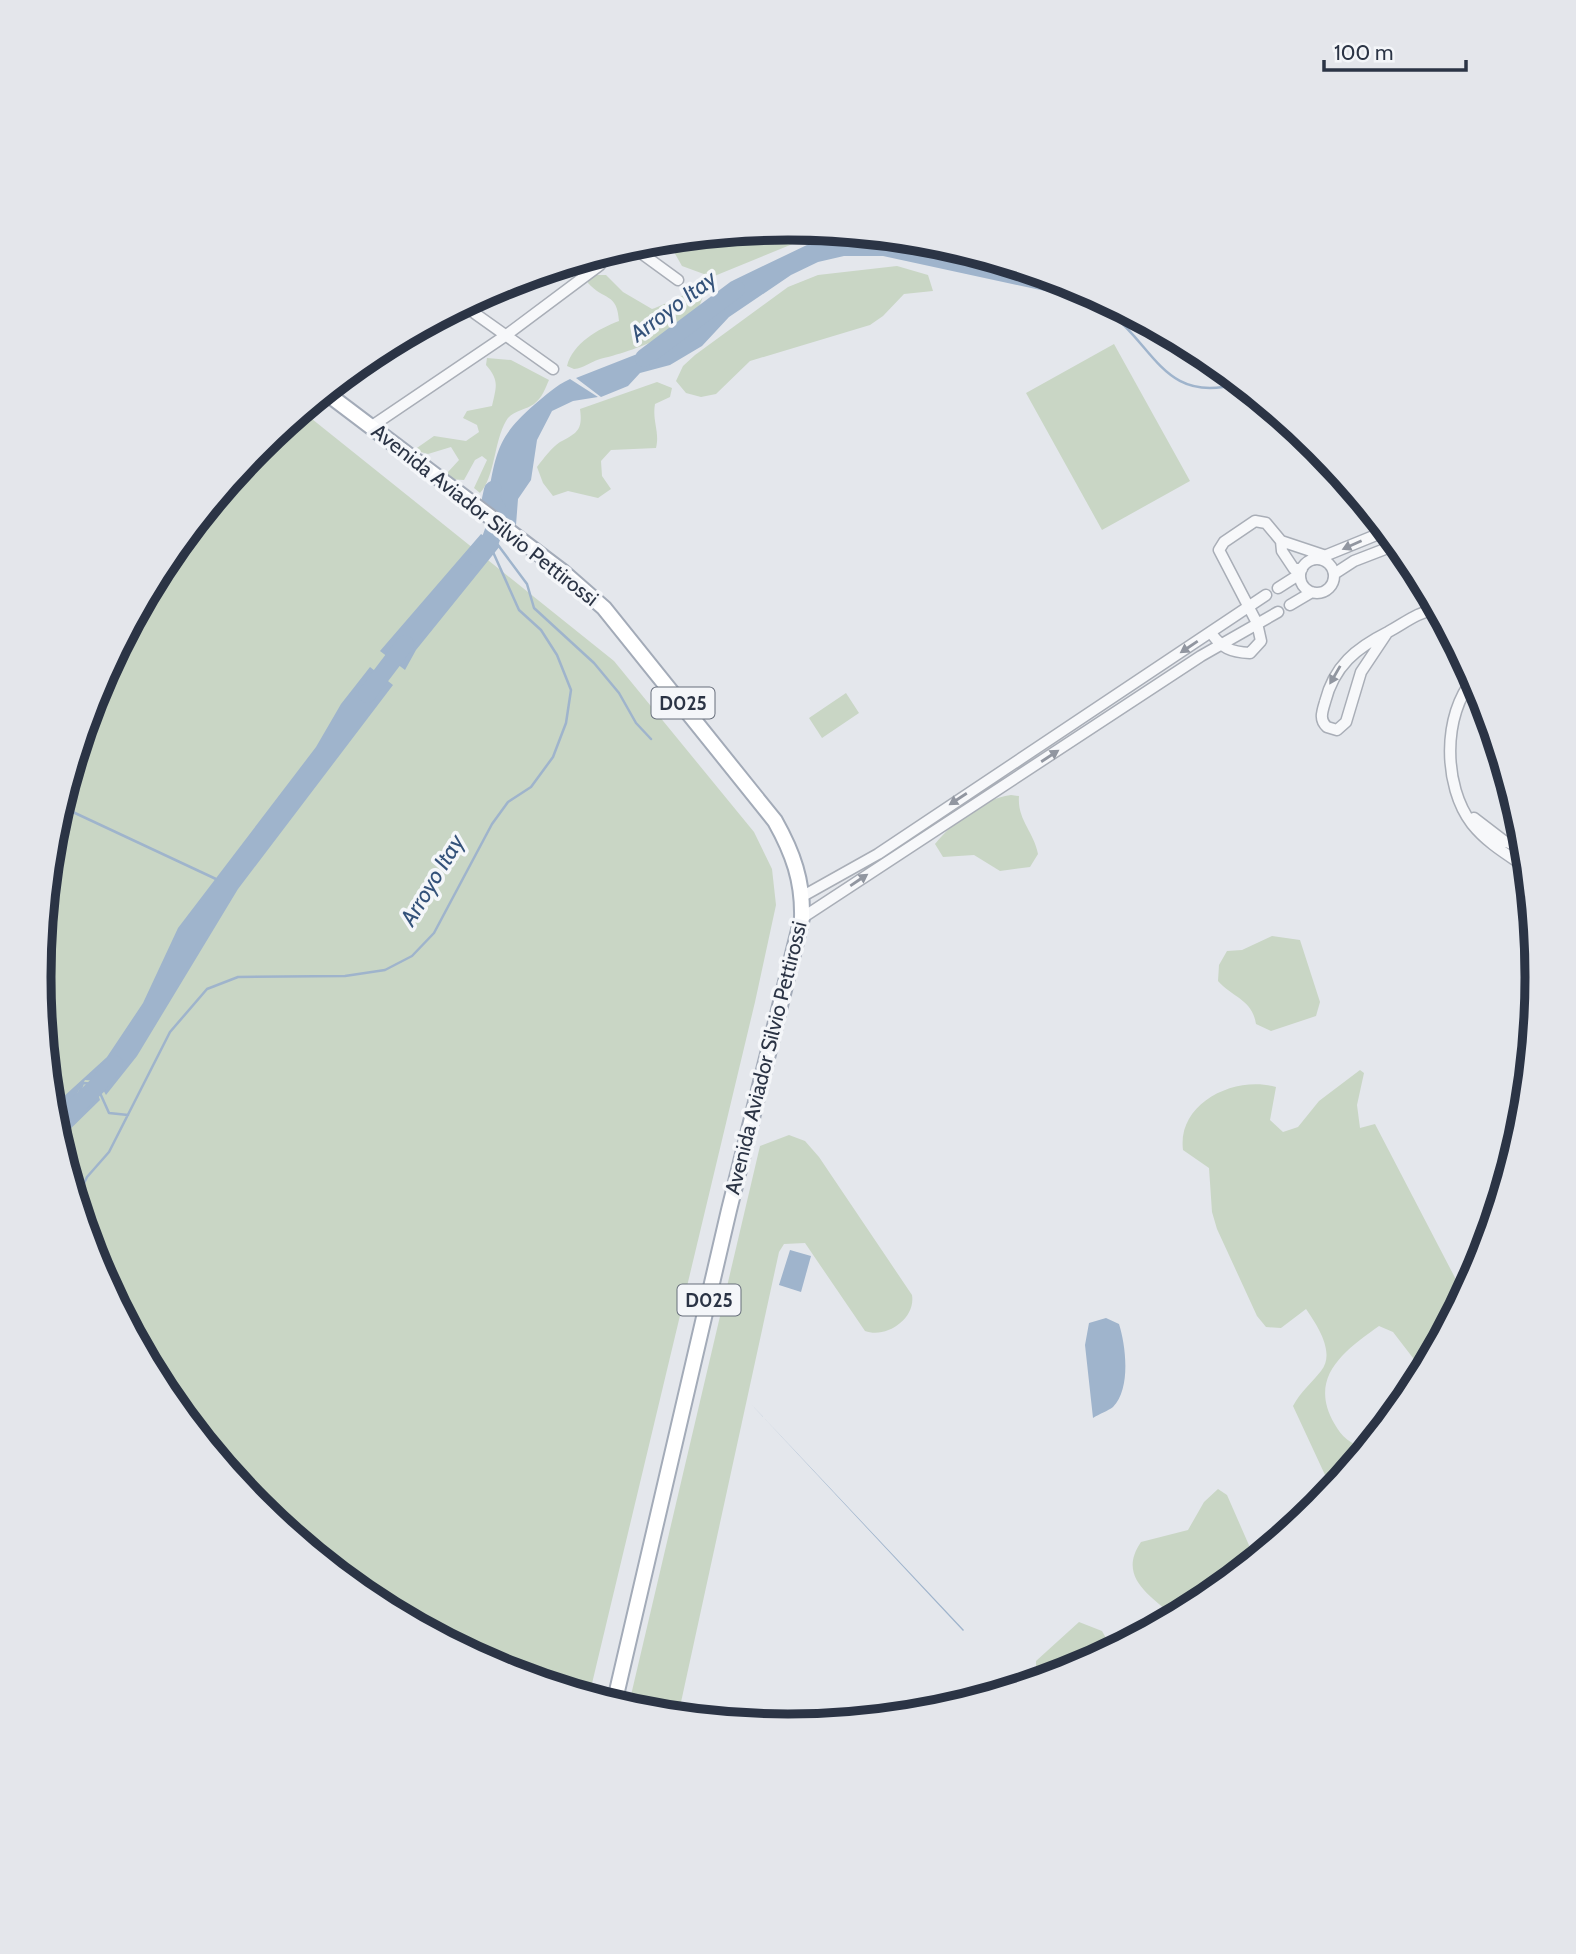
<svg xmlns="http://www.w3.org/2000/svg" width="1576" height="1954" font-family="Cabin,sans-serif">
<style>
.green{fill:#c9d6c5}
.water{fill:#9fb4cc}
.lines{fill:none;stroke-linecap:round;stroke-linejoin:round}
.stream{stroke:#9fb4cc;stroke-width:2.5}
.river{stroke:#9fb4cc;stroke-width:18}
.street-casing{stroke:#a9aeb7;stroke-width:13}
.primary-casing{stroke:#a3abb8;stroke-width:18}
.street{stroke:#f7f8fa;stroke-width:10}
.primary{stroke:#fff;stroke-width:14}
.oneway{fill:#9196a0}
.labels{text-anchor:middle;stroke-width:7;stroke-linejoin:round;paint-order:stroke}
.shield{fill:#f4f6f9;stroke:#676e7b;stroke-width:2}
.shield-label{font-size:19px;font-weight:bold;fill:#2b3445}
.street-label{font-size:21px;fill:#2b3445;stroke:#f4f6f9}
.water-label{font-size:23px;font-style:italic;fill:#34527a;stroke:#f4f6f9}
.rim{fill:none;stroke:#2b3445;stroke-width:9}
</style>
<rect width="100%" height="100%" fill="#e4e7ec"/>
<!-- green -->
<path class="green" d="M 788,228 L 831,232 L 818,240 L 795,243 L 712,277 L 682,266 L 674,252 L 678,238 Z
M 897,266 L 928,275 L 933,291 L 904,294 L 883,316 L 870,325 L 750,361 L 716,394 L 701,397 L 686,393 L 676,381 L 683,366 L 695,355 L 788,287 L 818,275 Z
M 589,275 L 606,275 L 623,292 L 652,309 C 665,305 694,288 703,289 C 706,328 630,352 600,359 C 590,362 584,368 574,369 L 567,366 C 573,343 598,329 619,321 C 617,292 604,301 588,283 Z
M 1114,344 L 1190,481 L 1102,530 L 1026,393 Z
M 487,358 L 511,360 L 549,380 C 545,389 542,398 534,404 C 526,410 511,411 506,421 C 494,441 495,477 480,493 L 474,488 L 487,460 L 482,456 L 475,460 L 464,480 L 448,479 L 448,472 L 459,460 L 451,447 L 428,454 L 414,450 L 434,436 L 466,441 L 479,432 L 477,425 L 463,418 L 467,411 L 492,406 C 496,387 500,381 486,365 Z
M 657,382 L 672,388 L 670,397 L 655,404 C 652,421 660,432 656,448 L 611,450 L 601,461 L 602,476 L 611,489 L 598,498 L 568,491 L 553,496 L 543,483 L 537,467 C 544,458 551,448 560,442 C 577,433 583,430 580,409 Z
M 302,411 L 614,661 L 754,832 L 772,869 L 776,905 L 755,1002 L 589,1696 L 501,1669 L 371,1600 L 258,1507 L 165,1393 L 95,1263 L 53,1123 L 39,977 L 53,830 L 96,690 L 165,560 L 258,447 Z
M 846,693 L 859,713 L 822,738 L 809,718 Z
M 1011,795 L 1019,796 C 1017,820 1034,832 1038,854 L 1030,867 L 1000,871 L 974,855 L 943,857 L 935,844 C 955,820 980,800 1011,795 Z
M 1272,936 L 1300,940 L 1320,1002 L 1316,1016 L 1271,1031 L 1256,1024 C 1252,999 1233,998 1218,981 L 1219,965 L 1227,951 L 1242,950 Z
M 1360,1070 L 1364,1073 L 1357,1105 L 1360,1128 L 1375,1124 L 1464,1295 L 1423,1371 L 1393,1332 L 1379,1326 C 1344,1351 1308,1377 1334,1423 C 1342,1437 1350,1445 1367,1447 L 1332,1490 L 1293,1406 C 1301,1391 1311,1384 1321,1371 C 1336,1353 1317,1325 1306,1309 L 1281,1328 L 1266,1327 L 1257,1316 L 1217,1229 L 1212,1212 L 1209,1168 L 1183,1150 C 1177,1102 1236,1075 1276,1087 L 1270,1120 L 1283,1132 L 1298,1127 L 1319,1101 Z
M 789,1135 L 805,1141 L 819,1157 L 912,1295 C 916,1319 886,1339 865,1331 L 805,1243 L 784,1244 L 779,1252 L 678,1716 L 628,1708 L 760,1146 Z
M 1218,1489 L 1227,1495 L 1255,1559 L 1204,1600 L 1174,1617 C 1150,1595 1117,1577 1141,1542 L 1188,1530 L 1204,1502 Z
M 1079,1622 L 1102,1631 L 1112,1649 C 1090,1661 1060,1685 1036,1669 L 1036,1661 Z"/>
<!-- water -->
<path class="water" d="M 834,232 L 935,242 L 992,263 L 1075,285 L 1205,354 L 1255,395 L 1240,390 L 1205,361 L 1146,323 L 1110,305 L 883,256 L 844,256 L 818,262 L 791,275 L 729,317 L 702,346 L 670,365 L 640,373 L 628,386 L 601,397 L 576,378 L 678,338 L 705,319 L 734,280 Z
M 570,379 L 598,397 L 573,401 L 552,411 L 537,440 L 531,480 L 518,499 L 516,525 L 487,502 C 496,454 496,438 534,405 C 546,395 555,386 570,379 Z
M 481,534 L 500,546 L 416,650 L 405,670 L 380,651 Z
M 370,667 L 393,685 L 238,889 L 137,1056 L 106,1095 L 98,1081 L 85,1080 L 68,1109 L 52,1115 L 51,1108 L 107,1057 L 143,1003 L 178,928 L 316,747 L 341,704 Z
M 95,1086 L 100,1100 L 58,1141 L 53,1121 C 75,1120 79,1106 85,1087 Z
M 790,1250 L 811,1256 L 801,1292 L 779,1285 Z
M 1106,1318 L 1119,1324 C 1126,1346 1131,1389 1113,1407 C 1108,1411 1099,1414 1093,1418 L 1085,1345 L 1089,1323 Z
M 751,1404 L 964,1630 L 963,1631 Z"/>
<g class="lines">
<!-- stream -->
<path class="stream" d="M 1086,298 C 1095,303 1105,309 1113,315 C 1156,351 1167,403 1237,384
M 492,537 L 527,584 L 534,608 L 594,663 L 619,693 L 636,723 L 651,739
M 60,806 L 216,879
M 52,1117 L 73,1109 L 83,1083 L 96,1084 L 109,1113 L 128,1115
M 76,1200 L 87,1177 L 109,1152 L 170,1032 L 207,989 L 238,977 L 345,976 L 385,970 L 412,956 L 434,933 L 492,824 L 508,802 L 531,787 L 553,757 L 566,723 L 571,690 L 557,655 L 541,630 L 519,610 L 493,552"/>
<!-- river -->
<path class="river" d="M 644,358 L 736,289
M 477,558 L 489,544 L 500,514 L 491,499 L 493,490
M 367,694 L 405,644
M 54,1128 L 97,1086 L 114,1064"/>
<defs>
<path id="street" d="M 630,245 L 678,280
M 463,305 L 553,369
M 372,426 L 505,336 L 600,265
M 1281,541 L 1282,551 L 1294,569 L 1302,569
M 1322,557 L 1386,531
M1300 576a17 17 0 1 1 34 0a17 17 0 1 1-34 0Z
M 1334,574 L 1354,561 L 1398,544
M 1278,588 L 1300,574
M 1290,605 L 1312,592
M 1211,633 C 1222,648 1230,652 1250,653 L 1261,641 L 1257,623 L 1219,550 L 1224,542 L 1255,521 L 1266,523 L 1281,541 L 1326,556
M 1387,633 L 1361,672 L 1346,722 L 1337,730 L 1327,727 C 1319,720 1322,712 1325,702 C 1334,666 1356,648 1388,632 C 1405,623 1417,612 1437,609
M 1474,678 C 1442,715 1443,786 1472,824 C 1487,843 1508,855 1527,868
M 1474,818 L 1504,841 L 1525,849
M 803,896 L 878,854 L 1266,595
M 802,918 L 1201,656 L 1278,612"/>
<path id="primary" d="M 325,392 L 563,572 L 604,608 L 775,821 C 793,853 803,881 802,918 L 729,1210 L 614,1704"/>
</defs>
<!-- street casing -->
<use href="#street" class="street-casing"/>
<!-- primary casing -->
<use href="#primary" class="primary-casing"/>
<!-- street -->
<use href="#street" class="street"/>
<!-- primary -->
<use href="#primary" class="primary"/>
</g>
<!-- one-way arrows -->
<defs><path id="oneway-solid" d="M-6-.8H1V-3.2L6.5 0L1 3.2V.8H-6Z" transform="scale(1.75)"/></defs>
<g class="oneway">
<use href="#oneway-solid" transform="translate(1352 545) rotate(156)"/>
<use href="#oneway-solid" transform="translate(1189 647) rotate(146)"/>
<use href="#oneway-solid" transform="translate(1335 675) rotate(120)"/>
<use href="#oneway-solid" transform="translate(1050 756) rotate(-33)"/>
<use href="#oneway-solid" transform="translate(958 799) rotate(147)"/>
<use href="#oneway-solid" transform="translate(859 880) rotate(-34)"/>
</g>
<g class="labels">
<!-- shield labels -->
<g class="shield">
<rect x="651.5" y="687.5" width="63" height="31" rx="5"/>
<rect x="677.5" y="1284.5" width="63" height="31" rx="5"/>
</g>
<g class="shield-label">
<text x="683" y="710">D025</text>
<text x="709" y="1307">D025</text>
</g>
<!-- street labels -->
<g class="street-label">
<text transform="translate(485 515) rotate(38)" y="7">Avenida Aviador Silvio Pettirossi</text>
<text transform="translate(766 1058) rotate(-76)" y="7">Avenida Aviador Silvio Pettirossi</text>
</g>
<!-- water labels -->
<g class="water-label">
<text transform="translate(673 306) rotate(-37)" y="8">Arroyo Itay</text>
<text transform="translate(432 880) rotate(-59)" y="8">Arroyo Itay</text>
</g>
</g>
<!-- crop -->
<path d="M0 0H1576V1954H0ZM51 977a737 737 0 1 1 1474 0a737 737 0 1 1-1474 0Z" fill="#e4e6eb" fill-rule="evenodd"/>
<path class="rim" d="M51 977a737 737 0 1 1 1474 0a737 737 0 1 1-1474 0Z"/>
<!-- scale -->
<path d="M1324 60v10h142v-10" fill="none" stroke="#2b3445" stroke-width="3.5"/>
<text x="1334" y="60" font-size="21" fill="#2b3445" stroke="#f4f6f9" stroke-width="5" paint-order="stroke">100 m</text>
</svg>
